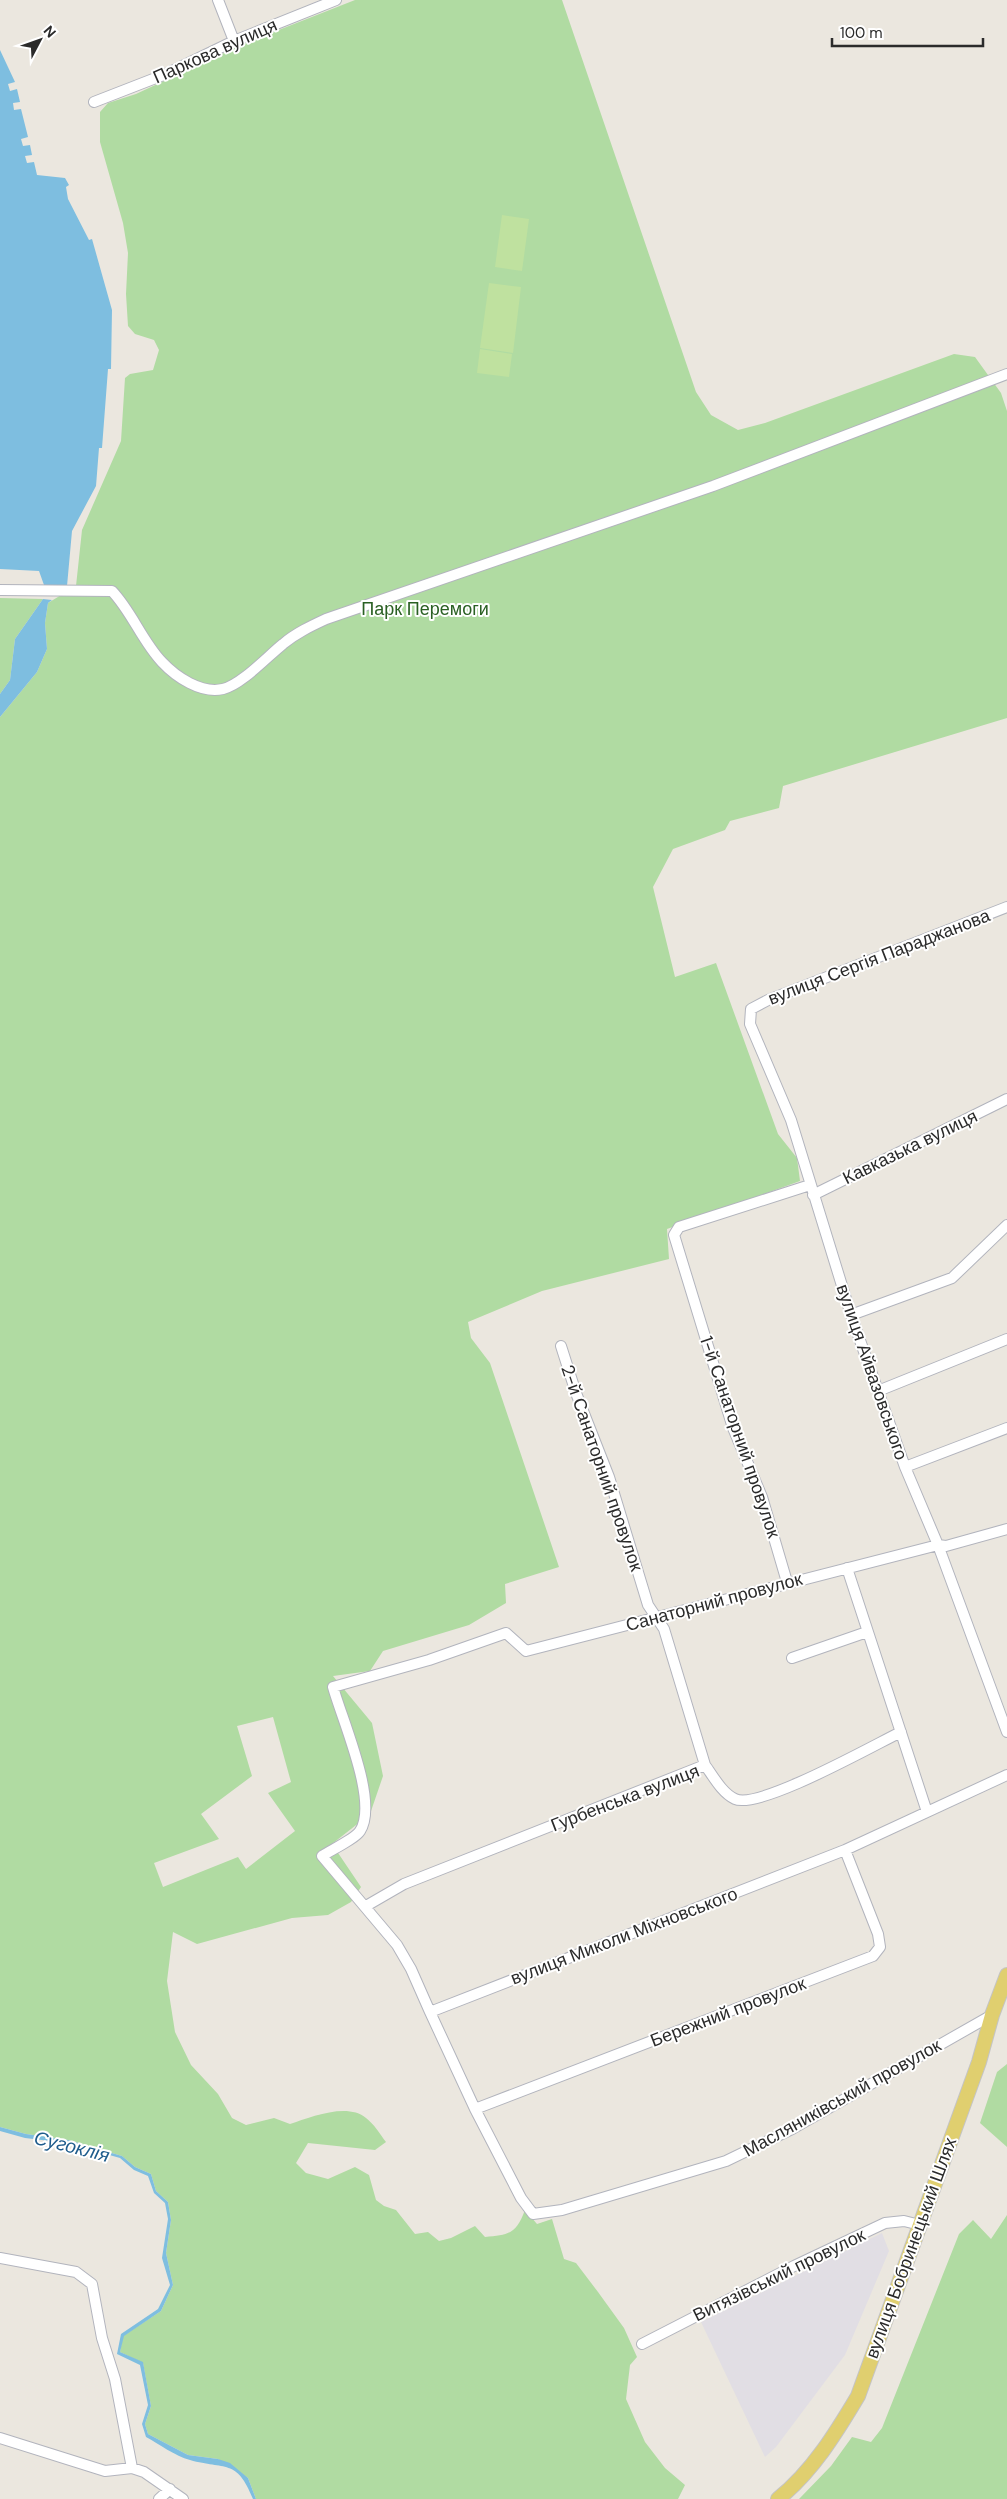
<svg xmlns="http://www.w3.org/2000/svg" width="1007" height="2499" font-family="'DM Sans',sans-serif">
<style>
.industrial{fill:#e1dee4}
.green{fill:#b0dba2;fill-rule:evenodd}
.pitch{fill:#bfe19f}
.water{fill:#7ebee0}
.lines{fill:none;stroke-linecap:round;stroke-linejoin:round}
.minor-casing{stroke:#b2b4bd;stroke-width:12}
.major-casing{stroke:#c4c4c4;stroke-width:16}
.minor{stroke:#fff;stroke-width:10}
.major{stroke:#e0cf6f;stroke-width:14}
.labels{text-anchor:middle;stroke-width:4;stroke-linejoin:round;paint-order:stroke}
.street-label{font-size:18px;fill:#2b2b2b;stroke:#fff}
.park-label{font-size:18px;fill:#2a6023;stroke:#fff}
.water-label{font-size:19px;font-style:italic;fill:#1e5c8c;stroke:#fff}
</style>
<rect width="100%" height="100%" fill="#ebe7df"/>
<!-- industrial -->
<path class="industrial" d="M 882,2233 L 889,2251 L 845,2355 L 776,2447 L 765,2457 L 701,2322 Z"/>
<!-- green -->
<path class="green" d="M 355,0 L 562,0 L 696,392 L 711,415 L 738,430 L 765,423 L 954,354 L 975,357 L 1001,393 L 1007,411 L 1007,718 L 783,786 L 779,808 L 730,821 L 725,830 L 673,849 L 653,887 L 675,977 L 716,963 L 778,1134 L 797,1158 L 800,1181 L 667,1229 L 669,1259 L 542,1291 L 468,1322 L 471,1338 L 490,1363 L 559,1567 L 505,1584 L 506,1603 L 469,1625 L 383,1651 L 370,1671 L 333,1676 L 372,1723 L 383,1776 L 370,1814 L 332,1844 L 361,1887 L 351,1902 L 328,1915 L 292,1918 L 197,1944 L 173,1932 L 167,1981 L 175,2032 L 191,2065 L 218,2094 L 232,2118 L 246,2125 L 274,2118 L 290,2124 C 310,2117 348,2102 366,2118 C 374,2124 380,2134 386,2142 L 375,2150 L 308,2143 L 296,2163 L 306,2173 L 328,2179 L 355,2167 L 369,2175 L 376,2200 L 384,2206 L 396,2210 L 415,2234 L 428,2232 L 439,2241 L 451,2238 L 475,2226 L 485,2237 C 509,2235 516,2234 525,2210 L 537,2224 L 552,2219 L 564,2259 L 576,2263 L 598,2292 L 624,2328 L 637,2357 L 630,2365 L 626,2399 L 645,2442 L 665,2468 L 685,2485 L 678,2499 L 256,2499 L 248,2478 L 218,2459 L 188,2455 L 148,2434 L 145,2424 L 151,2406 L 143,2363 L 120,2352 L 123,2336 L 161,2311 L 173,2285 L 166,2253 L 171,2220 L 168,2202 L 156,2191 L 151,2174 L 135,2167 L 122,2156 L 68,2140 L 26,2134 L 0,2127 L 0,717 L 37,672 L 47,649 L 45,623 L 48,603 L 76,586 L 82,530 L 121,441 L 125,378 L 130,374 L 153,370 L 159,350 L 154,340 L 135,334 L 128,326 L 126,294 L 128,253 L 123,223 L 100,142 L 100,112 L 108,103 L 136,94 L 241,45 ZM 273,1717 L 291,1782 L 268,1793 L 295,1831 L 246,1869 L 238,1857 L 163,1887 L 154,1863 L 219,1839 L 201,1814 L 252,1776 L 237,1726 Z
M 0,598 L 43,599 L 15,639 L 10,680 L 0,694 Z
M 1007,2064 L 1007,2147 L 980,2123 L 997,2072 Z
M 1007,2215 L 1007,2499 L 799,2499 L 831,2466 L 852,2437 L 871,2442 L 882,2428 L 959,2234 L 973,2220 L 991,2239 Z"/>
<!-- pitch -->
<path class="pitch" d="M 502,215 L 529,219 L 522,271 L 495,267 Z
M 489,283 L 521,287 L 513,353 L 480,348 Z
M 480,349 L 512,354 L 509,377 L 477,373 Z"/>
<!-- water -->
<path class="water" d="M 0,50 L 15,82 L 8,84 L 10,91 L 17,89 L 20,102 L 13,103 L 14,110 L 21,109 L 28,137 L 21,139 L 23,146 L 30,145 L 32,155 L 25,156 L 27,163 L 34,162 L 37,175 L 65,178 L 69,185 L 66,187 L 68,199 L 89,240 L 92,239 L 112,310 L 111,369 L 108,369 L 102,448 L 99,448 L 96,486 L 72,531 L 67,586 L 44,585 L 39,571 L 0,569 Z
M 43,599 L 52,600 L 48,603 L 45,623 L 47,649 L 37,672 L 0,717 L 0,694 L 10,680 L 15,639 Z
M 0,2127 L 26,2134 L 68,2140 L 122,2156 L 135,2167 L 151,2174 L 156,2191 L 168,2202 L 171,2220 L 166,2253 L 173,2285 L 161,2311 L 124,2336 L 120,2352 L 143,2362 L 151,2406 L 145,2424 L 148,2434 L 188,2455 L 218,2459 L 230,2463 L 248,2478 L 256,2499 L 253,2499 C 237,2458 225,2470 190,2460 C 175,2456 159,2444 146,2437 L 142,2424 L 148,2405 L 140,2365 L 117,2354 L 121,2334 L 158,2309 L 170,2285 L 162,2258 L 168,2219 L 165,2203 L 154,2193 L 148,2176 L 134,2170 L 120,2158 L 67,2143 L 25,2138 L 0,2131 Z"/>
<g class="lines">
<defs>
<path id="minor" d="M 218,0 L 234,41
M 94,102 L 166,74 L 234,41 L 336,0
M 0,590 L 112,591 C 132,612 142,641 162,662 C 176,677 201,694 223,689 C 241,685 268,656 283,644 C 296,633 311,626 326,619 L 713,486 L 1007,374
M 1007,907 L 768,1000 L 751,1009 L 750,1024 L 791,1120 L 851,1315 L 905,1467 L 938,1545 L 1007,1732
M 813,1195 L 1007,1099
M 851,1315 L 952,1278 L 1007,1225
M 561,1346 L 576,1393 L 609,1477 L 648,1605 L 664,1629 L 705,1765
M 878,1391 L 1007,1339
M 905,1467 L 1007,1428
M 847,1568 L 927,1812
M 787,1582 L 762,1497 L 733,1428 L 674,1235 L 679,1227 L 810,1185
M 792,1658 L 867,1632
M 366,1906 L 404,1884 L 705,1765 C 713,1776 722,1793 735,1799 C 759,1810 874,1745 901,1732
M 430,2012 L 411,1969 L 397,1945 L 322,1856 C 331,1850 355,1839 360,1831 C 379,1802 342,1720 333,1687 L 429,1660 L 506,1633 L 526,1651 L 938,1545 L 946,1546 L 1007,1529
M 992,2015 L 792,2129 L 726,2161 L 562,2210 L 533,2214 L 521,2198 L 475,2109 L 430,2012 L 845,1850 L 1007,1775
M 475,2109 L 873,1956 L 880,1947 L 878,1934 L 845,1850
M 0,2258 L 76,2272 L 92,2284 L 102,2338 L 115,2379 L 132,2468
M 642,2344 L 794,2266 L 885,2223 L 904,2221 L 920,2225
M 0,2438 L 105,2471 L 132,2468 L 144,2472 L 183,2499
M 159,2499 L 170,2489"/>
<path id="major" d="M 778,2499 C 812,2472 836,2433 858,2396 L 979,2062 L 992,2015 L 1007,1975"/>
</defs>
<!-- minor casing -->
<use href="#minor" class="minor-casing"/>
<!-- major casing -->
<use href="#major" class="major-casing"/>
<!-- minor -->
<use href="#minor" class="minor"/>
<!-- major -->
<use href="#major" class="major"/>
</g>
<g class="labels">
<!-- street labels -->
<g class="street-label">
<text transform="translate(215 51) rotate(-24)" y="6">Паркова вулиця</text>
<text transform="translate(879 957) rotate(-21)" y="6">вулиця Сергія Параджанова</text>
<text transform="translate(910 1147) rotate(-26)" y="6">Кавказька вулиця</text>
<text transform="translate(872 1372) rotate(71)" y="6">вулиця Айвазовського</text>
<text transform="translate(740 1437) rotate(71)" y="6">1-й Санаторний провулок</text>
<text transform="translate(602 1468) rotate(71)" y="6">2-й Санаторний провулок</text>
<text transform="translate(714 1602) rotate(-15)" y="6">Санаторний провулок</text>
<text transform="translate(625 1798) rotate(-21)" y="6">Гурбенська вулиця</text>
<text transform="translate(624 1936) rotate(-21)" y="6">вулиця Миколи Міхновського</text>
<text transform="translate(728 2012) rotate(-21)" y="6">Бережний провулок</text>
<text transform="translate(842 2098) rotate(-29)" y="6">Масляниківський провулок</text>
<text transform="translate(911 2248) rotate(-70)" y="6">вулиця Бобринецький Шлях</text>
<text transform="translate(779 2275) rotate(-26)" y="6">Витязівський провулок</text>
</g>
<!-- park labels -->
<g class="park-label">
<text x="425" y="615">Парк Перемоги</text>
</g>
<!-- water labels -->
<g class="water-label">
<text transform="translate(72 2146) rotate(14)" y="7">Сугоклія</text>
</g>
</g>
<!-- north arrow -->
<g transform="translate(40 40) rotate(49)" stroke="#ffffff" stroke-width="4" paint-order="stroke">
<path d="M0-4L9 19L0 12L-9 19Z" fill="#2b2b2b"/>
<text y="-8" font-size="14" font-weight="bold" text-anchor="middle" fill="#2b2b2b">N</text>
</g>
<!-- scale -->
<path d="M832 38v8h151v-8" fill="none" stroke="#2b2b2b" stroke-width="2.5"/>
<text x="840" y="38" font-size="15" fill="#2b2b2b" stroke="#ffffff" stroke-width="4" paint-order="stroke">100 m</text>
</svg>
